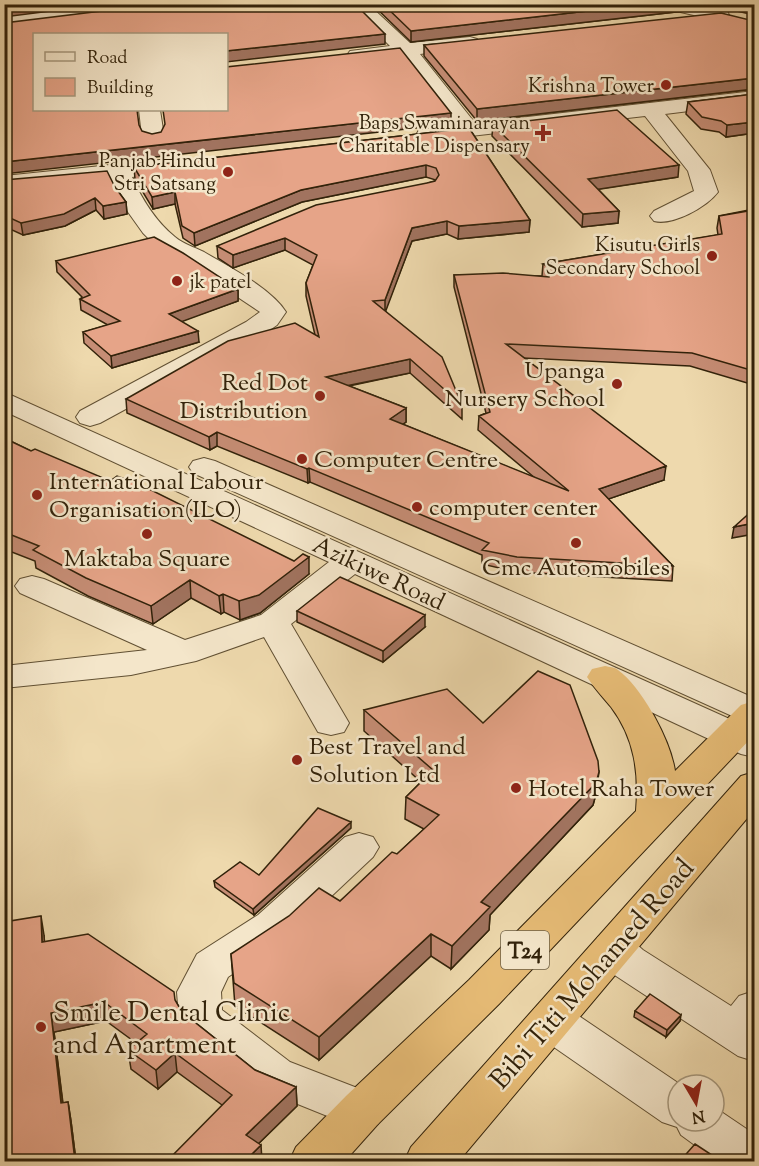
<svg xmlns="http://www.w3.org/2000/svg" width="759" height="1166" font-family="'Sorts Mill Goudy',serif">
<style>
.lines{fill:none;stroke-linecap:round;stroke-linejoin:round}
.minor-casing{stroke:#615033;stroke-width:2}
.highway-casing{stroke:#32220a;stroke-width:2}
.minor{fill:#f4e6ca;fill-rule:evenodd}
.highway{fill:#e7bc76;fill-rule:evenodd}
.wall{fill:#c68d75;stroke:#32220a;stroke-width:1.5}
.shaded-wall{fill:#a1735f;stroke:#32220a;stroke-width:1.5}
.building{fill:#e6a488;stroke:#32220a;stroke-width:1.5}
.poi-dot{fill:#8f2418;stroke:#f4e6ca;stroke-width:2}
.labels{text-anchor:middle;stroke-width:5;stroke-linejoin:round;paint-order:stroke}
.far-poi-label{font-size:20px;fill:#32220a;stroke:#f4e6ca;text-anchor:end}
.shield{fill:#f4e6ca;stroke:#6c5d44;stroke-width:1.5}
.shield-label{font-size:22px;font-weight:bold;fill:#32220a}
.poi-label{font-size:24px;fill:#32220a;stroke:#f4e6ca;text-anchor:start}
.street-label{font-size:24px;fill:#32220a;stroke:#f4e6ca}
.near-street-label{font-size:28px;fill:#32220a;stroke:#f4e6ca}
.near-poi-label{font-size:28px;fill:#32220a;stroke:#f4e6ca;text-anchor:start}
</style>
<rect width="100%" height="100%" fill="#eed9ad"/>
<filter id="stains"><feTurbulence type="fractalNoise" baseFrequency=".00333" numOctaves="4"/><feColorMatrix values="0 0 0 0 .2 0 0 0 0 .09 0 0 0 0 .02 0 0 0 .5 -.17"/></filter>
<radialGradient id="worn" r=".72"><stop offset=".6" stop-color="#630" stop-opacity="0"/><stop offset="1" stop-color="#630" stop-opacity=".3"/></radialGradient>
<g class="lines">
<defs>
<path id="minor" d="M 98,4 L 159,4 L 150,10 L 4,27 L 4,15 Z
M 348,4 L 368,4 L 410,43 L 470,37 L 477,39 L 480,43 L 477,47 L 420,54 L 475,123 L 754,91 L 754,103 L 665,114 L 710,170 L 718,192 C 707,207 672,226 654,221 L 650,216 L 654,211 L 694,191 L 688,171 L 645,116 L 427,141 L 419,140 L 416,135 L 419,130 L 454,125 L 401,56 L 357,61 L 350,59 L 347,55 L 350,51 L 390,46 Z
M 660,4 L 697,4 L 727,11 L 729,15 L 727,19 L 720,21 L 663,8 Z
M 139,110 L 160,110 L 164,136 L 161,141 L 153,143 L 145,141 L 142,136 Z
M 179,158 L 187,160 L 190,165 L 187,170 L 132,177 C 142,199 155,221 175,237 C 183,244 194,247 204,252 C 229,267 271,288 286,312 L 277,325 L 264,334 L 100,423 L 90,426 L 80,423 L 76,417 L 80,411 L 246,322 L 260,312 L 185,262 L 159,249 L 143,233 L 118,198 L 110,179 L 4,190 L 4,176 Z
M 4,392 L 754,730 L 754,757 L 741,754 L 355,574 L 291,624 L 349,723 L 344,732 L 331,735 L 318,732 L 264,637 L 196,661 L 131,675 L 4,688 L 4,666 L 147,650 L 20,593 L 15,586 L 20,579 L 32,576 L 44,579 L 185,640 L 261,615 L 329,562 L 4,411 Z
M 204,458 L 215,461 L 754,698 L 754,724 L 741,720 L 193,473 L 189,467 L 193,461 Z
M 359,833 L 373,837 L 379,847 L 373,857 L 288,937 L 228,977 L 221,992 L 222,1010 L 290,1062 L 378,1096 L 385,1110 L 378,1124 L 362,1130 L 258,1088 L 185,1030 L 179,1018 L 177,992 L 197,954 L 258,915 L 345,837 Z
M 613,933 L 628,937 L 643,950 L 731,1006 L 739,996 L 754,991 L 754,1061 L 738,1056 L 613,974 L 598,961 L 592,949 L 598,937 Z
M 551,1003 L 567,1008 L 681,1085 L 678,1085 L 678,1121 L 714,1121 L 714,1107 L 754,1134 L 754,1162 L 718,1162 L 681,1135 L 677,1127 L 662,1122 L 535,1034 L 529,1021 L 535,1008 Z"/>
<path id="highway" d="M 605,666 C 609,667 615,667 618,670 C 643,688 671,742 675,771 L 741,705 L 754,701 L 754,735 L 499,1004 L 378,1124 L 344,1162 L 289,1162 L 296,1147 L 346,1096 L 469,980 L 636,811 C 639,773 635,739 611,707 C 603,697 594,688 587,677 L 592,669 Z
M 754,772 L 754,810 L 458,1162 L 404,1162 L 411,1147 L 741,776 Z"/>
</defs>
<!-- minor casing -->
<use href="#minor" class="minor-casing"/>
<!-- highway casing -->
<use href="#highway" class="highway-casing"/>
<!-- minor -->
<use href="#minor" class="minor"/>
<!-- highway -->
<use href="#highway" class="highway"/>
</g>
<!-- wall -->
<path class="wall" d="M 372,4 L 754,4 L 754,15 L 720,7 L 411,42 Z
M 754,21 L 754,89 L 477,121 L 424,56 L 424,45 Z
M 754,94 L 754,133 L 726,137 L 719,132 L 701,129 L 686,114 L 688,102 Z
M 493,125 L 678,177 L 598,189 L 619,211 L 618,223 L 582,227 L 492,136 Z
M 469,128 L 530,220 L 529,232 L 458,239 L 447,234 L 412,241 L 385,311 L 462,405 L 462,419 L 410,373 L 349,386 L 406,408 L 406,422 L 402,424 L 535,478 L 478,430 L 479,416 L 486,413 L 454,287 L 454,275 L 542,276 L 543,264 L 718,235 L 717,228 L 719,216 L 749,210 L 751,198 L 754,198 L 754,385 L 690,366 L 525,358 L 664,480 L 608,499 L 673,566 L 672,581 L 516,572 L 482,564 L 482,555 L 310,482 L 308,483 L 217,446 L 210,450 L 127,413 L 126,399 L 315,335 L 306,296 L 306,283 L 313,265 L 285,250 L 233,268 L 218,258 L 217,246 L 435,181 L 436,180 L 426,177 L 302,202 L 195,246 L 183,238 L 175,204 L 153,209 L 135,179 L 134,167 Z
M 4,180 L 115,187 L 126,202 L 127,214 L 104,219 L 96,210 L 65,226 L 23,235 L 12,230 L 4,217 Z
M 56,261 L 238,289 L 238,301 L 181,321 L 199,342 L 112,368 L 84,343 L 83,332 L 108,325 L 81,310 L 80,299 L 82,297 L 57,272 Z
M 4,438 L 31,451 L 309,574 L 260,613 L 240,620 L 224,612 L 221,614 L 191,598 L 153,624 L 88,596 L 36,568 L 35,561 L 4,549 Z
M 297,611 L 425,627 L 383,662 L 297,622 Z
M 364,710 L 483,723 L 596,794 L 593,805 L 490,915 L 489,930 L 451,969 L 431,956 L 319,1060 L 235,1006 L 231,954 L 340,901 L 397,854 L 424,829 L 405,819 L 406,797 L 421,782 L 364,731 Z
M 351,828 L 254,915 L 215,887 L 214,881 L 259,875 Z
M 44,935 L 44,942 L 175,1000 L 182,1012 L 255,1070 L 296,1087 L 297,1106 L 259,1143 L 222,1105 L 177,1072 L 158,1089 L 131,1069 L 128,1050 L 136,1043 L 106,1021 L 54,1032 L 63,1103 L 68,1102 L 71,1121 L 76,1161 L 4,1161 Z
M 635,1011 L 680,1021 L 666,1037 L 634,1017 Z"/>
<!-- shaded-wall -->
<path class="shaded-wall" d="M 19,4 L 106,4 L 4,17 L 4,6 Z
M 650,4 L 720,4 L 720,7 L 411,42 L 411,31 Z
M 385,34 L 385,44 L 226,62 L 226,51 Z
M 754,78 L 754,89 L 477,121 L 477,109 Z
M 451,113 L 451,124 L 4,174 L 4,162 Z
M 754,122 L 754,133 L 726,137 L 727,125 Z
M 426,165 L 426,177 L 302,202 L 195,246 L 194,233 L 301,190 Z
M 679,165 L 678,177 L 587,191 L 588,179 Z
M 175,192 L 175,204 L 153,209 L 152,197 Z
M 95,198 L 96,210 L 65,226 L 23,235 L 21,223 Z
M 126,202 L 127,214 L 104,219 L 103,206 Z
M 619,211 L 618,223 L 582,227 L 583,214 Z
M 530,220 L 529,232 L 458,239 L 459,226 Z
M 447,221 L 447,234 L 412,241 L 385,313 L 385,300 L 412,228 Z
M 285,238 L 285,250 L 233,268 L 233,255 Z
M 238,289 L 238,301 L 170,326 L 169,314 Z
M 198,331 L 199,342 L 112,368 L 111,356 Z
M 410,359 L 410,373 L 326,390 L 326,377 Z
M 406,408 L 406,422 L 390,433 L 390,419 Z
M 217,432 L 217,446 L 210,450 L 209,437 Z
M 666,466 L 664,480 L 597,503 L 599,489 Z
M 309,468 L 310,482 L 308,483 L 307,469 Z
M 754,523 L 754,534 L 732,538 L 734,527 Z
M 309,557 L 309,574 L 260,613 L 240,620 L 239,601 Z
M 190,580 L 191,598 L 153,624 L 151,606 Z
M 223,594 L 224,612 L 221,614 L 219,596 Z
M 425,615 L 425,627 L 383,662 L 383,651 Z
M 599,772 L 596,794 L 593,805 L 490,915 L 489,930 L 451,969 L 452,946 L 481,902 Z
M 351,822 L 351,828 L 254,915 L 253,909 Z
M 41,916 L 44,935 L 46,961 L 42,942 Z
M 431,934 L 431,956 L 319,1060 L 319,1037 Z
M 104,1002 L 106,1021 L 54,1032 L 65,1122 L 61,1103 L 51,1013 Z
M 681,1015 L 680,1021 L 666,1037 L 667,1030 Z
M 175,1053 L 177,1072 L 158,1089 L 156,1070 Z
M 296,1087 L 297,1106 L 248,1154 L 246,1135 Z
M 68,1102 L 71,1121 L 76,1161 L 75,1161 Z
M 261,1145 L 262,1161 L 245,1161 Z"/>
<!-- building -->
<path class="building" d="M 4,4 L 19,4 L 4,6 Z
M 159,4 L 355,4 L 385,34 L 226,51 L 226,34 L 34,34 L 34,110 L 137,110 L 139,125 L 142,131 L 152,134 L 161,132 L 165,124 L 163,110 L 226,110 L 226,67 L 400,48 L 451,113 L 4,162 L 4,23 Z
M 383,4 L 650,4 L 411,31 Z
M 721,13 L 754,21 L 754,78 L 477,109 L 424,45 Z
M 754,94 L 754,122 L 727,125 L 721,121 L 702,117 L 688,102 Z
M 617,110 L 679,165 L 588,179 L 619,211 L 583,214 L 493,125 Z
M 469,128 L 530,220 L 459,226 L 447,221 L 412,228 L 385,300 L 373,301 L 442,357 L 462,405 L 410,359 L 326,377 L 406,408 L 390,419 L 569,491 L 479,416 L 490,412 L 454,275 L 503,273 L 549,277 L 550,272 L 563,273 L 543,264 L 722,234 L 719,216 L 754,210 L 754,371 L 692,353 L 506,344 L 666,466 L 599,489 L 673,566 L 517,557 L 482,550 L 489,543 L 309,468 L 307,469 L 217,432 L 209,437 L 126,399 L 228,341 L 295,323 L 319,337 L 306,283 L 317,255 L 285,238 L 233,255 L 217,246 L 316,205 L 427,183 L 435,181 L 439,175 L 436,168 L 426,165 L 301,190 L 194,233 L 182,226 L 175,192 L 152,197 L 134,167 Z
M 107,171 L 115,187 L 126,202 L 103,206 L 95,198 L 64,214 L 21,223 L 10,218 L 4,208 L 4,180 Z
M 154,237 L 183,253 L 238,289 L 169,314 L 198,331 L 111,356 L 83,332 L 120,321 L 80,299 L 90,295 L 56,261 Z
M 4,438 L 31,451 L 35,449 L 110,481 L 117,476 L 139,484 L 294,561 L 303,554 L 309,557 L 259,595 L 239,601 L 223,594 L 219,596 L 190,580 L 151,606 L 86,578 L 33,550 L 39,546 L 4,532 Z
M 754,509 L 754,523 L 734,527 Z
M 340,577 L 425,615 L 383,651 L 297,611 Z
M 538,671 L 570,685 L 598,761 L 599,772 L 596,783 L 481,902 L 490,907 L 452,946 L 431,934 L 319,1037 L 234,983 L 231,954 L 289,916 L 319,888 L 340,901 L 392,852 L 397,854 L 439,815 L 406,797 L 433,770 L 364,710 L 447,689 L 483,723 Z
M 318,808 L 351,822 L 253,909 L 214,881 L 240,862 L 259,875 Z
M 41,916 L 42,942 L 88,934 L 174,992 L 175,1000 L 182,1012 L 255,1070 L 296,1087 L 246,1135 L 261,1145 L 245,1161 L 167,1161 L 232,1095 L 175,1053 L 156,1070 L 128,1050 L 147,1034 L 104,1002 L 51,1013 L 61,1103 L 68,1102 L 75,1161 L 4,1161 L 4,922 Z
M 650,994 L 681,1015 L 667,1030 L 635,1011 Z
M 695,1144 L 721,1161 L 680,1161 Z"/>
<!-- markers -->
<g class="poi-dot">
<circle cx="666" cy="85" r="6"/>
<path d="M540 124h6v6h6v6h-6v6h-6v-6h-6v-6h6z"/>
<circle cx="228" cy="172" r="6"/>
<circle cx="712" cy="256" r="6"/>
<circle cx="177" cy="281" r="6"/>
<circle cx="617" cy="384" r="6"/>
<circle cx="320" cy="396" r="6"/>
<circle cx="302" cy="459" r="6"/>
<circle cx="37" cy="495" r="6"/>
<circle cx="417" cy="507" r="6"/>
<circle cx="147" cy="534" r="6"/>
<circle cx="576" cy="543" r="6"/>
<circle cx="297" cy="760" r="6"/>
<circle cx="516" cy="788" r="6"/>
<circle cx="41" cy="1027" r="6"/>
</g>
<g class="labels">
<!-- far-poi labels -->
<g class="far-poi-label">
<text x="654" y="92">Krishna Tower</text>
<text x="530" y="129">Baps Swaminarayan<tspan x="530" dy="23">Charitable Dispensary</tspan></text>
<text x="216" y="167">Panjab Hindu<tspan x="216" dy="23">Stri Satsang</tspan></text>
<text x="700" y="251">Kisutu Girls<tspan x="700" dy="23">Secondary School</tspan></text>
<text x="189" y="288" text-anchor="start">jk patel</text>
</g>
<!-- shield labels -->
<rect class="shield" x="501" y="931" width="48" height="38" rx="4.5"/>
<g class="shield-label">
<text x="525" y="958">T24</text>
</g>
<!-- poi labels -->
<g class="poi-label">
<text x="605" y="378" text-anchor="end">Upanga<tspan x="605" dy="28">Nursery School</tspan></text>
<text x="308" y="390" text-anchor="end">Red Dot<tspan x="308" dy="28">Distribution</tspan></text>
<text x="314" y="467">Computer Centre</text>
<text x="49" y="489">International Labour<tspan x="49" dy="28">Organisation(ILO)</tspan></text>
<text x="429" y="515">computer center</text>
<text x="147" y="566" text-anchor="middle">Maktaba Square</text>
<text x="576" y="575" text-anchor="middle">Cmc Automobiles</text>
<text x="309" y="754">Best Travel and<tspan x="309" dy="28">Solution Ltd</tspan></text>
<text x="528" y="796">Hotel Raha Tower</text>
</g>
<!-- street labels -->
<g class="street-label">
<text transform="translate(379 573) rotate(25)" y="8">Azikiwe Road</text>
</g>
<!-- near-street labels -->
<g class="near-street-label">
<text transform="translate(591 973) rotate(-49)" y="10">Bibi Titi Mohamed Road</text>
</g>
<!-- near-poi labels -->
<g class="near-poi-label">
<text x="53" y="1021">Smile Dental Clinic<tspan x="53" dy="32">and Apartment</tspan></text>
</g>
</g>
<!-- margin -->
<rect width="759" height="1166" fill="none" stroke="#eed9ad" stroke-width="24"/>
<rect x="6" y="6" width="747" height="1154" fill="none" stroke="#32220a" stroke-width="3"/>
<rect x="12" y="12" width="735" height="1142" fill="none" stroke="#32220a" stroke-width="1.5"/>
<!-- legend -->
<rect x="33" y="33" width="195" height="78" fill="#f4e6ca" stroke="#a6987d" stroke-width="1.5"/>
<rect x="45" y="52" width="30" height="9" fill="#f4e6ca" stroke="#a6987d" stroke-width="1.5"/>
<text x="87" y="63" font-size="18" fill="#32220a">Road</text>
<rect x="45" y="78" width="30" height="18" fill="#e6a488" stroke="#a6987d" stroke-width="1.5"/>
<text x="87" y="93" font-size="18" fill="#32220a">Building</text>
<!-- north arrow -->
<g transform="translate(696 1103) rotate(170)"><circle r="28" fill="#f4e6ca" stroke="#a6987d" stroke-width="1.5"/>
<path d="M0-4.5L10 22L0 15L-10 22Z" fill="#8f2418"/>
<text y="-9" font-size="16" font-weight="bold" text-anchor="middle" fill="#32220a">N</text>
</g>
<rect width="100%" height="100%" filter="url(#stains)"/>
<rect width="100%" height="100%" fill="url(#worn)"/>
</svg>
